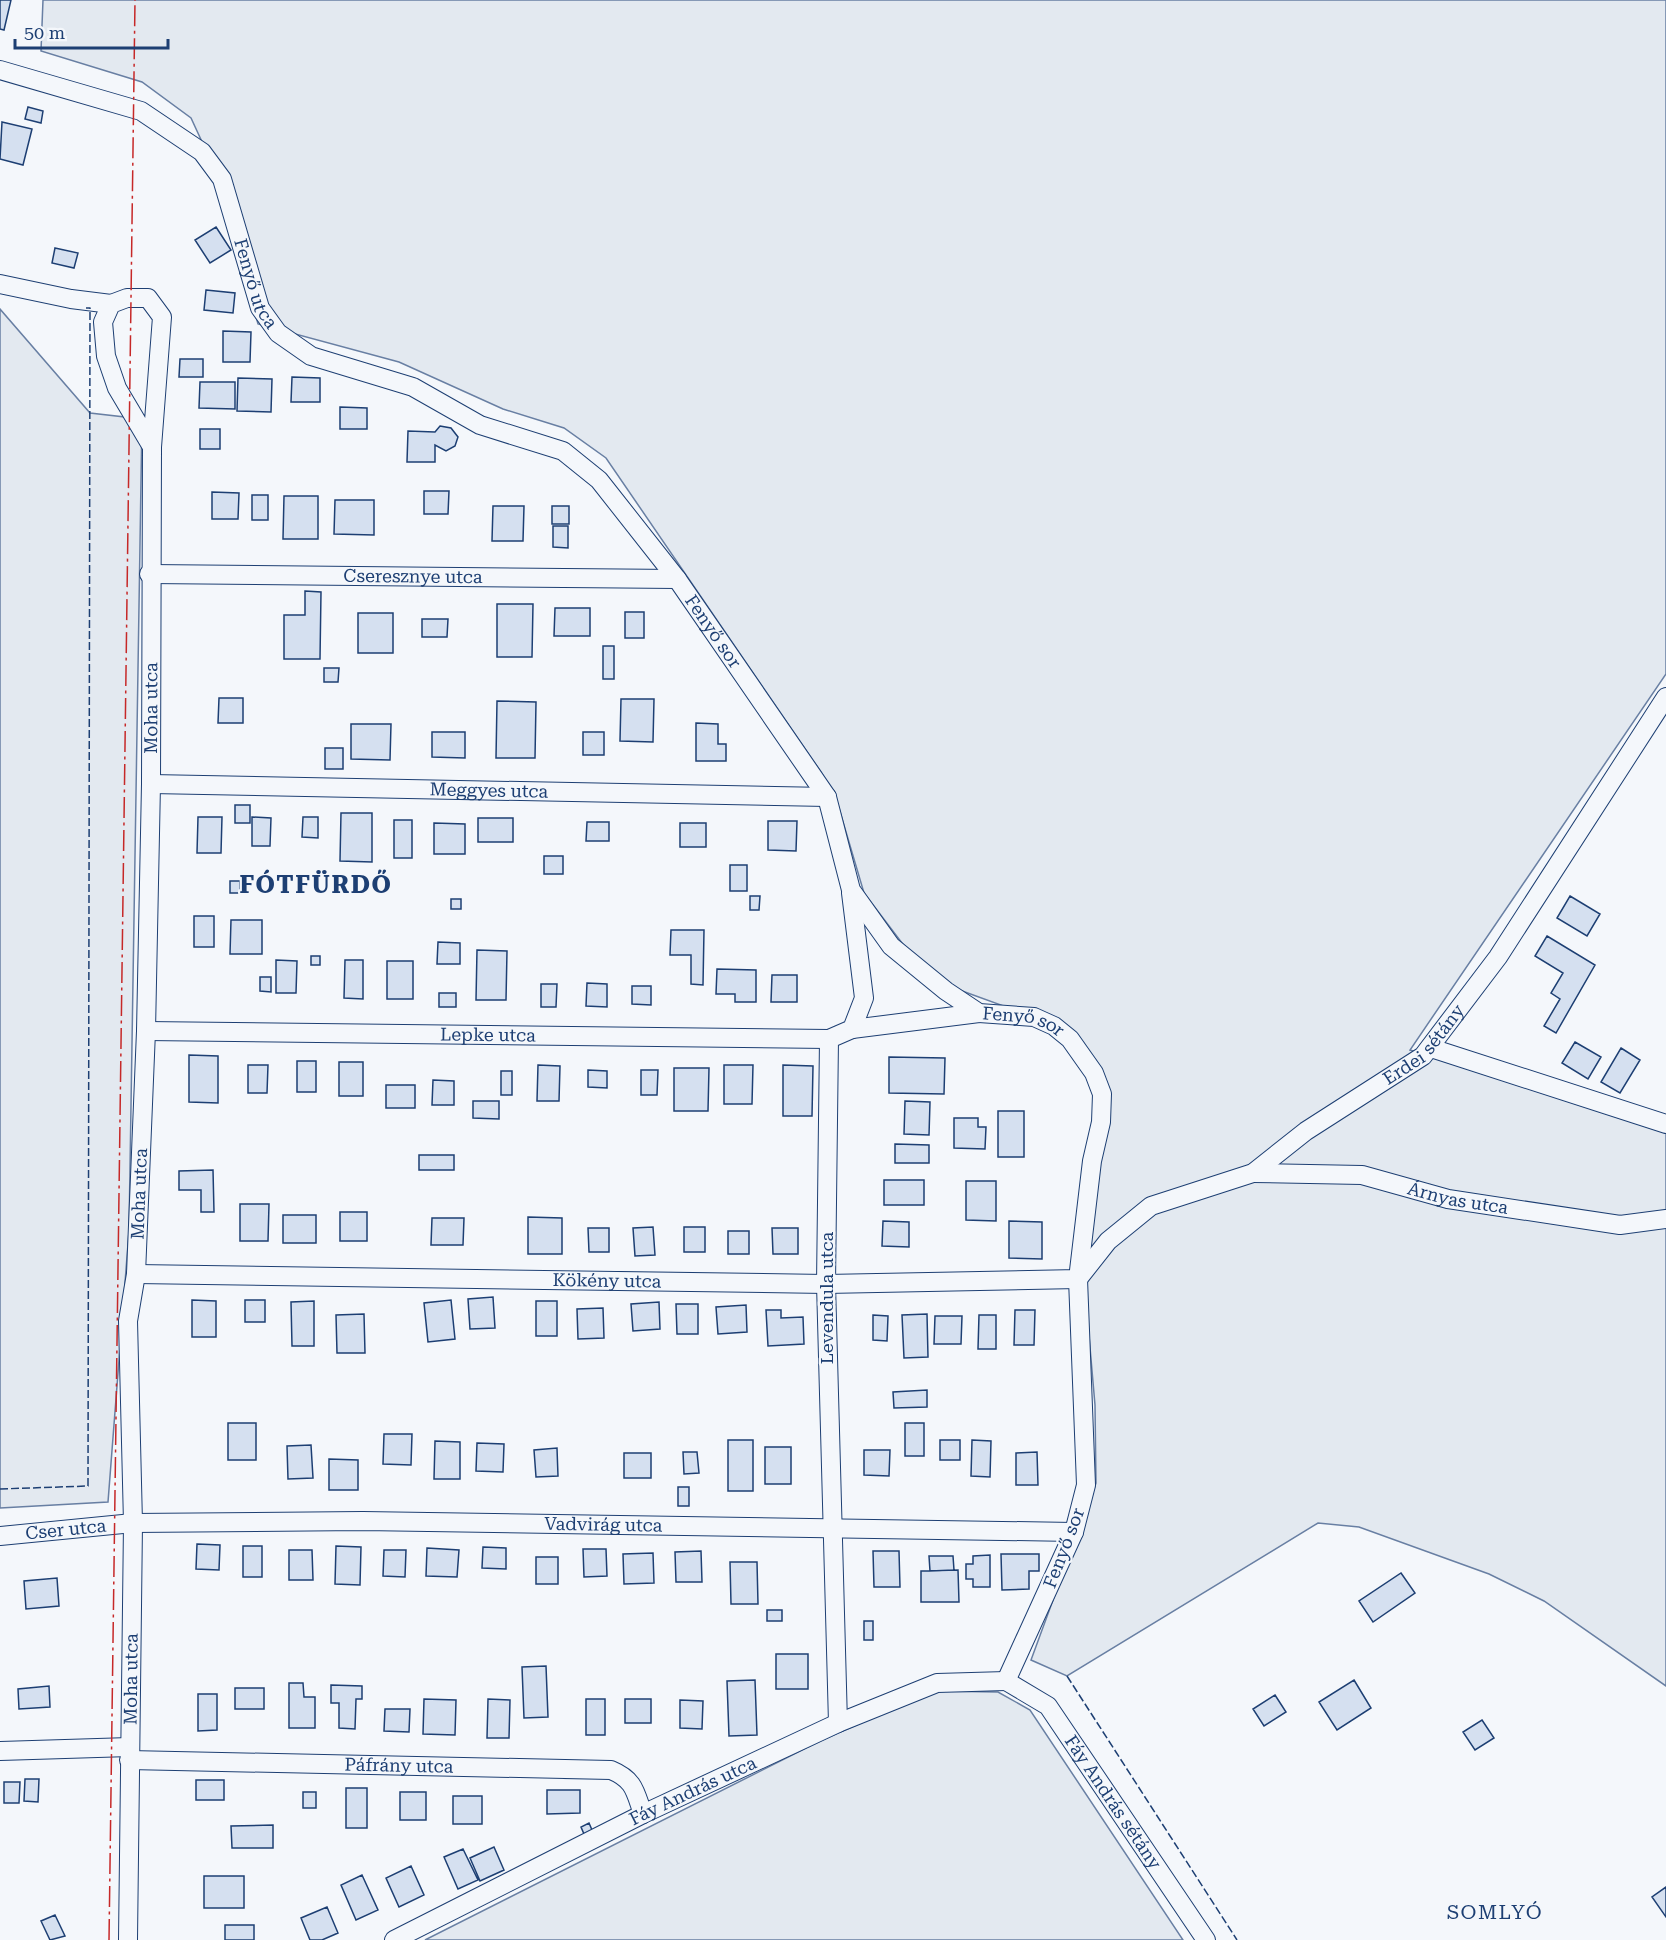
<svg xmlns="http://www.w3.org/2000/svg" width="1666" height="1940" font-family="'Roboto Serif',serif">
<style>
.green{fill:#e3e9f0;stroke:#687fa3;stroke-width:1.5}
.building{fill:#d5e0f0;stroke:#1d3f73;stroke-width:1.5}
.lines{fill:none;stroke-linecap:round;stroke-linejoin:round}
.street-casing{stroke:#1d3f73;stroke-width:20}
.street{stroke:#f4f7fb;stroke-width:18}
.fence{stroke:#1d3f73;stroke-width:1.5;stroke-dasharray:8 3;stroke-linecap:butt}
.power{stroke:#c62828;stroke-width:1.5;stroke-dasharray:21 4.5 3 4.5;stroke-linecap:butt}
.labels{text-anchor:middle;stroke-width:4.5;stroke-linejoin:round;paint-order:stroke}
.street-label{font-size:18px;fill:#1d3f73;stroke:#f4f7fb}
.neighbourhood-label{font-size:20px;letter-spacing:1.5px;fill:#1d3f73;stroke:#f4f7fb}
.district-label{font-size:24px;font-weight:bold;letter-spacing:1.5px;fill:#1d3f73;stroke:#f4f7fb}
</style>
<rect width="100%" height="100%" fill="#f4f7fb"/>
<!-- green -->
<path class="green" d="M 43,0 L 1666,0 L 1666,674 L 1410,1050 L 1666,1133 L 1666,1686 L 1544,1601 L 1489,1574 L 1359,1527 L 1318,1523 L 1067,1676 L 1031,1660 L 1096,1483 L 1095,1405 L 1081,1244 L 1097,1096 L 1074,1046 L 1034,1017 L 943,984 L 905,947 L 864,893 L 836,798 L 821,772 L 606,458 L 564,428 L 503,409 L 399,362 L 258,324 L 215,170 L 191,118 L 142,82 L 41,51 Z
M 0,309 L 90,413 L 142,419 L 129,1231 L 108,1502 L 0,1508 Z
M 934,1691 L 998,1692 L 1030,1710 L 1183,1940 L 425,1940 L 822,1740 Z"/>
<!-- building -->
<path class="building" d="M 0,0 L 11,0 L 4,30 L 0,29 Z
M 28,107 L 43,111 L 41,123 L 25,119 Z
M 2,122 L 32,129 L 23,165 L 0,159 Z
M 216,227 L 231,250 L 210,263 L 195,240 Z
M 55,248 L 78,253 L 74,268 L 52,263 Z
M 206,290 L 235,293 L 233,313 L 204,310 Z
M 223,331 L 251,332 L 250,362 L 223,362 Z
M 180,359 L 203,359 L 203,377 L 179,377 Z
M 292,377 L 320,378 L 320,402 L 291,402 Z
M 238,378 L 272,379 L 271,412 L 237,411 Z
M 200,382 L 235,382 L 235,409 L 199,408 Z
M 340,407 L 367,408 L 367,429 L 340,429 Z
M 440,426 L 451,428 L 458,437 L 455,446 L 446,451 L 435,445 L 435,462 L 407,462 L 408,431 L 435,432 Z
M 200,429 L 220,429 L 220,449 L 200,449 Z
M 424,491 L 449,491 L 448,514 L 424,514 Z
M 212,492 L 239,493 L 238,519 L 212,519 Z
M 252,495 L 268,495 L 268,520 L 252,520 Z
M 284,496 L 318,496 L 318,539 L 283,539 Z
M 335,500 L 374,500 L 374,535 L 334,534 Z
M 493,506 L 524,506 L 523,541 L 492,541 Z
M 552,506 L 569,506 L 569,524 L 552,524 Z
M 553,526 L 568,526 L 568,548 L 553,547 Z
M 305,591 L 321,592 L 320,659 L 284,659 L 284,615 L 305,615 Z
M 497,604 L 533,604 L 532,657 L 497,657 Z
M 555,608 L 590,608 L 590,636 L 554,636 Z
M 625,612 L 644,612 L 644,638 L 625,638 Z
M 358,613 L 393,613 L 393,653 L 358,653 Z
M 422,619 L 448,619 L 447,637 L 422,637 Z
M 603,646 L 614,646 L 614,679 L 603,679 Z
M 324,668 L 339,668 L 338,682 L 324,682 Z
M 219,698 L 243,698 L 243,723 L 218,723 Z
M 621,699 L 654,699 L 653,742 L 620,741 Z
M 497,701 L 536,702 L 535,758 L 496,758 Z
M 696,723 L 718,724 L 718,744 L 726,744 L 726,761 L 696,761 Z
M 351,724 L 391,724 L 390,760 L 351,759 Z
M 432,732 L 465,732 L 465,758 L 432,757 Z
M 583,732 L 604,732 L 604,755 L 583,755 Z
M 325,748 L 343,748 L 343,769 L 325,769 Z
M 235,805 L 250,805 L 250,823 L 235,823 Z
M 341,813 L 372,813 L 372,862 L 340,861 Z
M 198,817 L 222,817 L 221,853 L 197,853 Z
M 252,817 L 271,818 L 270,846 L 252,846 Z
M 303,817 L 318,817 L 318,838 L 302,837 Z
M 478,818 L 513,818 L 513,842 L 478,842 Z
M 394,820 L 412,820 L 412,858 L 394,858 Z
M 768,821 L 797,821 L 796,851 L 768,850 Z
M 587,822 L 609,822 L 609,841 L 586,841 Z
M 434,823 L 465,824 L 465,854 L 434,854 Z
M 680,823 L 706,823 L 706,847 L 680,847 Z
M 544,856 L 563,856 L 563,874 L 544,874 Z
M 730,865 L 747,865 L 747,891 L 730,891 Z
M 230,881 L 240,881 L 240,893 L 230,893 Z
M 750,896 L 760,896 L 759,910 L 750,910 Z
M 1570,896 L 1600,914 L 1587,936 L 1557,918 Z
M 451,899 L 461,899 L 461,909 L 451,909 Z
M 194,916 L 214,916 L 214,947 L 194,947 Z
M 231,920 L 262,920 L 262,954 L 230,954 Z
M 671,930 L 704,930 L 703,985 L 691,984 L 691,955 L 670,955 Z
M 1547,936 L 1595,965 L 1556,1033 L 1544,1026 L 1560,999 L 1551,993 L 1563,973 L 1535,956 Z
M 438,942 L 460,943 L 460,964 L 437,964 Z
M 477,950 L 507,951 L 506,1000 L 476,1000 Z
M 311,956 L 320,956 L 320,965 L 311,965 Z
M 276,960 L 297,961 L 296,993 L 276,993 Z
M 345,960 L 363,960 L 363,999 L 344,998 Z
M 387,961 L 413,961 L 413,999 L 387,999 Z
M 717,969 L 756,970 L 756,1002 L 735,1002 L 735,994 L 716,994 Z
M 772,975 L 797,975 L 797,1002 L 771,1002 Z
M 260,977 L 271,977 L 271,992 L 260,991 Z
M 587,983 L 607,984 L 607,1007 L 586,1006 Z
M 541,984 L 557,984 L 556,1007 L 541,1007 Z
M 632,986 L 651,986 L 651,1005 L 632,1004 Z
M 439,993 L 456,993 L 456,1007 L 439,1007 Z
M 1575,1042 L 1601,1057 L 1588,1079 L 1562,1063 Z
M 1621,1048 L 1640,1060 L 1620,1093 L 1601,1082 Z
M 189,1055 L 218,1056 L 218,1103 L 189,1102 Z
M 889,1057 L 945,1058 L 944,1094 L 889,1093 Z
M 297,1061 L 316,1061 L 316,1092 L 297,1092 Z
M 339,1062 L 363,1062 L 363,1096 L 339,1096 Z
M 248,1065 L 268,1065 L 267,1093 L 248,1093 Z
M 538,1065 L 560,1066 L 559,1101 L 537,1101 Z
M 724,1065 L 753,1065 L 752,1104 L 724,1104 Z
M 783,1065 L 813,1066 L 812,1116 L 783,1116 Z
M 674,1068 L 709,1068 L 708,1111 L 674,1111 Z
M 588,1070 L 607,1071 L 607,1088 L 588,1087 Z
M 641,1070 L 658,1070 L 657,1095 L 641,1095 Z
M 501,1071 L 512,1071 L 512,1095 L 501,1095 Z
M 433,1080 L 454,1081 L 454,1105 L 432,1105 Z
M 386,1085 L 415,1085 L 415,1108 L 386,1108 Z
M 473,1101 L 499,1101 L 499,1119 L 473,1118 Z
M 905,1101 L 930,1102 L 929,1135 L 904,1134 Z
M 998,1111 L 1024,1111 L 1024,1157 L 998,1157 Z
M 954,1118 L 978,1118 L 978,1127 L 986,1127 L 985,1149 L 954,1148 Z
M 895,1144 L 929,1145 L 929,1163 L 895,1163 Z
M 419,1155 L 454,1155 L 454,1170 L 419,1170 Z
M 213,1170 L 214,1212 L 201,1212 L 201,1190 L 179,1190 L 179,1171 Z
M 884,1180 L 924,1180 L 924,1205 L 884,1205 Z
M 966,1181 L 996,1181 L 996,1221 L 966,1220 Z
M 240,1204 L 269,1204 L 268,1241 L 240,1241 Z
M 340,1212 L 367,1212 L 367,1241 L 340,1241 Z
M 283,1215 L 316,1215 L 316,1243 L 283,1243 Z
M 528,1217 L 562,1218 L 562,1254 L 528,1254 Z
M 432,1218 L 464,1218 L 463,1245 L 431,1245 Z
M 883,1221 L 909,1222 L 909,1247 L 882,1246 Z
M 1009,1221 L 1042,1222 L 1042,1259 L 1009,1258 Z
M 653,1227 L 655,1255 L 635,1256 L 633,1228 Z
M 684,1227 L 705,1227 L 705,1252 L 684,1252 Z
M 588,1228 L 609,1228 L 609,1252 L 589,1252 Z
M 772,1228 L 798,1228 L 798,1254 L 773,1254 Z
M 728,1231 L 749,1231 L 749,1254 L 728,1254 Z
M 493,1297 L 495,1328 L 470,1329 L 468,1299 Z
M 192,1300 L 216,1301 L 216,1337 L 192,1337 Z
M 245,1300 L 265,1300 L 265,1322 L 245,1322 Z
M 451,1300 L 455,1339 L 428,1342 L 424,1303 Z
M 314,1301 L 314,1346 L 292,1346 L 291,1302 Z
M 536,1301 L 557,1301 L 557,1336 L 536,1336 Z
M 659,1302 L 660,1329 L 633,1331 L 631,1304 Z
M 676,1304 L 698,1304 L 698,1334 L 677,1334 Z
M 746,1305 L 747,1332 L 718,1334 L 716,1307 Z
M 603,1308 L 604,1338 L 578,1339 L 577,1309 Z
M 766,1310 L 781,1310 L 781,1318 L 803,1317 L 804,1344 L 768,1346 Z
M 1015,1310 L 1035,1310 L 1034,1345 L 1014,1345 Z
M 364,1314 L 365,1353 L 337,1353 L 336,1315 Z
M 927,1314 L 928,1357 L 904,1358 L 902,1315 Z
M 873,1315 L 888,1316 L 887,1341 L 873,1340 Z
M 979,1315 L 996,1315 L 996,1349 L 978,1349 Z
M 935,1316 L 962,1316 L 961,1344 L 934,1344 Z
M 927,1390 L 927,1407 L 894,1408 L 893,1392 Z
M 228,1423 L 256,1423 L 256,1460 L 228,1460 Z
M 905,1423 L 924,1423 L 924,1456 L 905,1456 Z
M 384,1434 L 412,1434 L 411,1465 L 383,1464 Z
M 728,1440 L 753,1440 L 753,1491 L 728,1491 Z
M 940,1440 L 960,1440 L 960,1460 L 940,1460 Z
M 972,1440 L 991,1441 L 990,1477 L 971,1476 Z
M 435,1441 L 460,1442 L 460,1479 L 434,1479 Z
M 477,1443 L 504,1444 L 503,1472 L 476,1471 Z
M 311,1445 L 313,1478 L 288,1479 L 287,1446 Z
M 765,1447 L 791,1447 L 791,1484 L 765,1484 Z
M 557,1448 L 558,1476 L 536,1477 L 534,1450 Z
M 864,1450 L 890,1450 L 889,1476 L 864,1475 Z
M 683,1452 L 697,1452 L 699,1473 L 684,1474 Z
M 1037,1452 L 1038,1485 L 1016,1485 L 1016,1453 Z
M 624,1453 L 651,1453 L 651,1478 L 624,1478 Z
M 329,1459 L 358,1460 L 358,1490 L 329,1490 Z
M 678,1487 L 689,1487 L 689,1506 L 678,1506 Z
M 197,1544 L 220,1545 L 219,1570 L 196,1569 Z
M 243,1546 L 262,1546 L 262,1577 L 243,1577 Z
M 336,1546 L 361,1547 L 360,1585 L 335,1584 Z
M 483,1547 L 506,1548 L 506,1569 L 482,1568 Z
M 427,1548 L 459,1550 L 457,1577 L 426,1576 Z
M 583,1549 L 606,1549 L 607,1576 L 584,1577 Z
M 289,1550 L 312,1550 L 313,1580 L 289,1580 Z
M 384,1550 L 406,1550 L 405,1577 L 383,1576 Z
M 701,1551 L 702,1582 L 676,1582 L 675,1552 Z
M 873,1551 L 899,1551 L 900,1587 L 874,1587 Z
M 653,1553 L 654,1583 L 624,1584 L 623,1554 Z
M 1001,1554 L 1039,1554 L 1039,1571 L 1029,1571 L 1029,1589 L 1002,1590 Z
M 990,1555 L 990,1587 L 973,1587 L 973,1579 L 966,1579 L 966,1564 L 973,1564 L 973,1556 Z
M 929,1556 L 953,1556 L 954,1570 L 930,1571 Z
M 536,1557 L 558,1557 L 558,1584 L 536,1584 Z
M 730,1562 L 757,1562 L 758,1604 L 731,1604 Z
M 958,1570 L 959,1602 L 921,1602 L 921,1571 Z
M 1401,1573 L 1415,1593 L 1373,1622 L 1359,1601 Z
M 57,1578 L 59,1606 L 26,1609 L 24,1581 Z
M 767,1610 L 782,1610 L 782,1621 L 767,1621 Z
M 864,1621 L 873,1621 L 873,1640 L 864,1640 Z
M 776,1654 L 808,1654 L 808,1689 L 776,1689 Z
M 546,1666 L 548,1717 L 524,1718 L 522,1667 Z
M 755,1680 L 757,1735 L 729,1736 L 727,1681 Z
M 1354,1680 L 1371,1708 L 1337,1730 L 1319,1702 Z
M 289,1683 L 303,1683 L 304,1697 L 315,1697 L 315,1728 L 289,1728 Z
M 331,1685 L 362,1686 L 362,1699 L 356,1699 L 355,1729 L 339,1728 L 339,1703 L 331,1703 Z
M 49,1686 L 50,1707 L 19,1709 L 18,1689 Z
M 235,1688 L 264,1688 L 264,1709 L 235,1709 Z
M 198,1694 L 217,1694 L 217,1730 L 198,1731 Z
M 1275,1695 L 1286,1712 L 1264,1726 L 1253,1709 Z
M 424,1699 L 456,1700 L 455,1735 L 423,1734 Z
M 488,1699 L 510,1700 L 509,1738 L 487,1738 Z
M 586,1699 L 605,1699 L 605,1735 L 586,1735 Z
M 625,1699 L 651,1699 L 651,1723 L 625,1723 Z
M 680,1700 L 703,1701 L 702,1729 L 680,1728 Z
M 385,1709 L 410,1709 L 409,1732 L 384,1731 Z
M 1482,1720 L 1494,1738 L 1475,1750 L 1463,1732 Z
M 25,1779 L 39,1779 L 38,1802 L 24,1801 Z
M 196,1780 L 224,1780 L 224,1800 L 196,1800 Z
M 4,1782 L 20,1782 L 19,1803 L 4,1803 Z
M 346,1788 L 367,1788 L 367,1828 L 346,1828 Z
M 547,1790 L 580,1790 L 580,1813 L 547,1814 Z
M 303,1792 L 316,1792 L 316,1808 L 303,1808 Z
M 400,1792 L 426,1792 L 426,1820 L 400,1820 Z
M 453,1796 L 482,1796 L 482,1824 L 453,1824 Z
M 589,1823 L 592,1830 L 584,1834 L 581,1827 Z
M 273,1825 L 273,1848 L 232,1848 L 231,1826 Z
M 494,1847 L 504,1870 L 480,1881 L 470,1858 Z
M 463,1849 L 478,1880 L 458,1889 L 444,1857 Z
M 411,1866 L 424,1895 L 399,1907 L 386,1878 Z
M 362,1875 L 378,1910 L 356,1920 L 341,1885 Z
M 204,1876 L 244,1876 L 244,1908 L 204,1908 Z
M 1666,1887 L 1666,1917 L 1652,1897 Z
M 327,1907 L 338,1933 L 322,1940 L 310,1940 L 301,1918 Z
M 55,1915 L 65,1936 L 50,1940 L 41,1921 Z
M 225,1925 L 254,1925 L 254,1940 L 225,1940 Z"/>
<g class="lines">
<defs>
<g id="street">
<path id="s1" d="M 0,70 L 141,111 L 202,152 L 222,179 L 260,308 L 278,333 L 311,356 L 413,387 L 480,425 L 563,451 L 599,480 L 677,579 L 827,797 L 851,890 L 891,946 L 946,991 L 979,1013 L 1034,1017 L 1054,1026 L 1070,1039 L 1094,1073 L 1102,1094 L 1101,1122 L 1092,1161 L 1078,1279 L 1086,1485 L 1074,1532 L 1006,1681"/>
<path d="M 0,284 L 71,299 L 111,304"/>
<path id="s2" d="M 149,574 L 677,579"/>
<path id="s3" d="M 151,784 L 827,797"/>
<path d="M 852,1029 L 979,1013"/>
<path id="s4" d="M 146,1031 L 829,1039"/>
<path d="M 1431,1048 L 1666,1124"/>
<path id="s5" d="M 1253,1173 L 1362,1175 L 1448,1199 L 1620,1225 L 1666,1219"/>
<path id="s6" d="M 136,1274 L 826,1284 L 1078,1279 L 1108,1241 L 1151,1206 L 1253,1173 L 1306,1131 L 1423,1056 L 1498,957 L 1666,697"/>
<path id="s7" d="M 0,1536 L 133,1523 L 363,1521 L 1074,1532"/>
<path id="s8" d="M 1006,1681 L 1048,1706 L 1206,1940"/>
<path d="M 838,1723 L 826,1284 L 829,1039 L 852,1029 L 864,998 L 851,893"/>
<path d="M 0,1751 L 130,1747"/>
<path id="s9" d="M 129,1760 L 611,1770 C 635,1780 635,1792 643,1814"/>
<path id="s10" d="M 128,1940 L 133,1523 L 128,1321 L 136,1274 L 146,1031 L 151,784 L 152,447 L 117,388 L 106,356 L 103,322 L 111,304 L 127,298 L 148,298 L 162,317 L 152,447"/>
<path id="s11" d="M 394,1940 L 643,1814 L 838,1723 L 937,1683 L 1006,1681"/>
</g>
</defs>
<!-- street casing -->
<use href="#street" class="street-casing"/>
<!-- street -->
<use href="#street" class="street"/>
<!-- fence -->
<path class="fence" d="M 0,1489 L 88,1486 L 90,308 L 86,308
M 1067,1676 L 1237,1940"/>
<!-- power -->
<path class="power" d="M 109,1940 L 135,0"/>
</g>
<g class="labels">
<!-- street labels -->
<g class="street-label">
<text dy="6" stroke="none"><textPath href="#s1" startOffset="364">Fenyő utca</textPath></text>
<text dy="6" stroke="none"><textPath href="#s2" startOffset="264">Cseresznye utca</textPath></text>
<text dy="6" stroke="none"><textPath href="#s1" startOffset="966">Fenyő sor</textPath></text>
<text dy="6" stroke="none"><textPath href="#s10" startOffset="1233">Moha utca</textPath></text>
<text dy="6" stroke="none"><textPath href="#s3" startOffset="338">Meggyes utca</textPath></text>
<text dy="6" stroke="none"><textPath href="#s1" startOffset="1488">Fenyő sor</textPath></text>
<text dy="6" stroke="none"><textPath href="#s4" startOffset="342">Lepke utca</textPath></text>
<text dy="6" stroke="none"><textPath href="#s6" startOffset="1368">Erdei sétány</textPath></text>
<text dy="6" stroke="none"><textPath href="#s10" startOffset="747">Moha utca</textPath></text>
<text dy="6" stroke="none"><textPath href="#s5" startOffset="208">Árnyas utca</textPath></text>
<text dy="6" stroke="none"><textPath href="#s6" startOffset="471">Kökény utca</textPath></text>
<text transform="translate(827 1298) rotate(-90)" y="6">Levendula utca</text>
<text dy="6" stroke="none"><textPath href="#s7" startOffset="604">Vadvirág utca</textPath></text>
<text dy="6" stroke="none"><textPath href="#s7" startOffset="66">Cser utca</textPath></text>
<text transform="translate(1064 1548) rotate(-69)" y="6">Fenyő sor</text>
<text dy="6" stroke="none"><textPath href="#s10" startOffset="261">Moha utca</textPath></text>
<text dy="6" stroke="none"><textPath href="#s9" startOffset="270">Páfrány utca</textPath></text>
<text dy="6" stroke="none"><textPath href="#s11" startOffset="334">Fáy András utca</textPath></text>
<text dy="6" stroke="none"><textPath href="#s8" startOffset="165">Fáy András sétány</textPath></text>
</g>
<!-- neighbourhood labels -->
<g class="neighbourhood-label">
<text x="1495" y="1919">SOMLYÓ</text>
</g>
<!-- district labels -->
<g class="district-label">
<text x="316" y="893">FÓTFÜRDŐ</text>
</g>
</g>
<!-- scale -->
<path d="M15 39v9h153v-9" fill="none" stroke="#1d3f73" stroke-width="3"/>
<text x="24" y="39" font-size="18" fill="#1d3f73" stroke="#f4f7fb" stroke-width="4.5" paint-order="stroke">50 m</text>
</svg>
